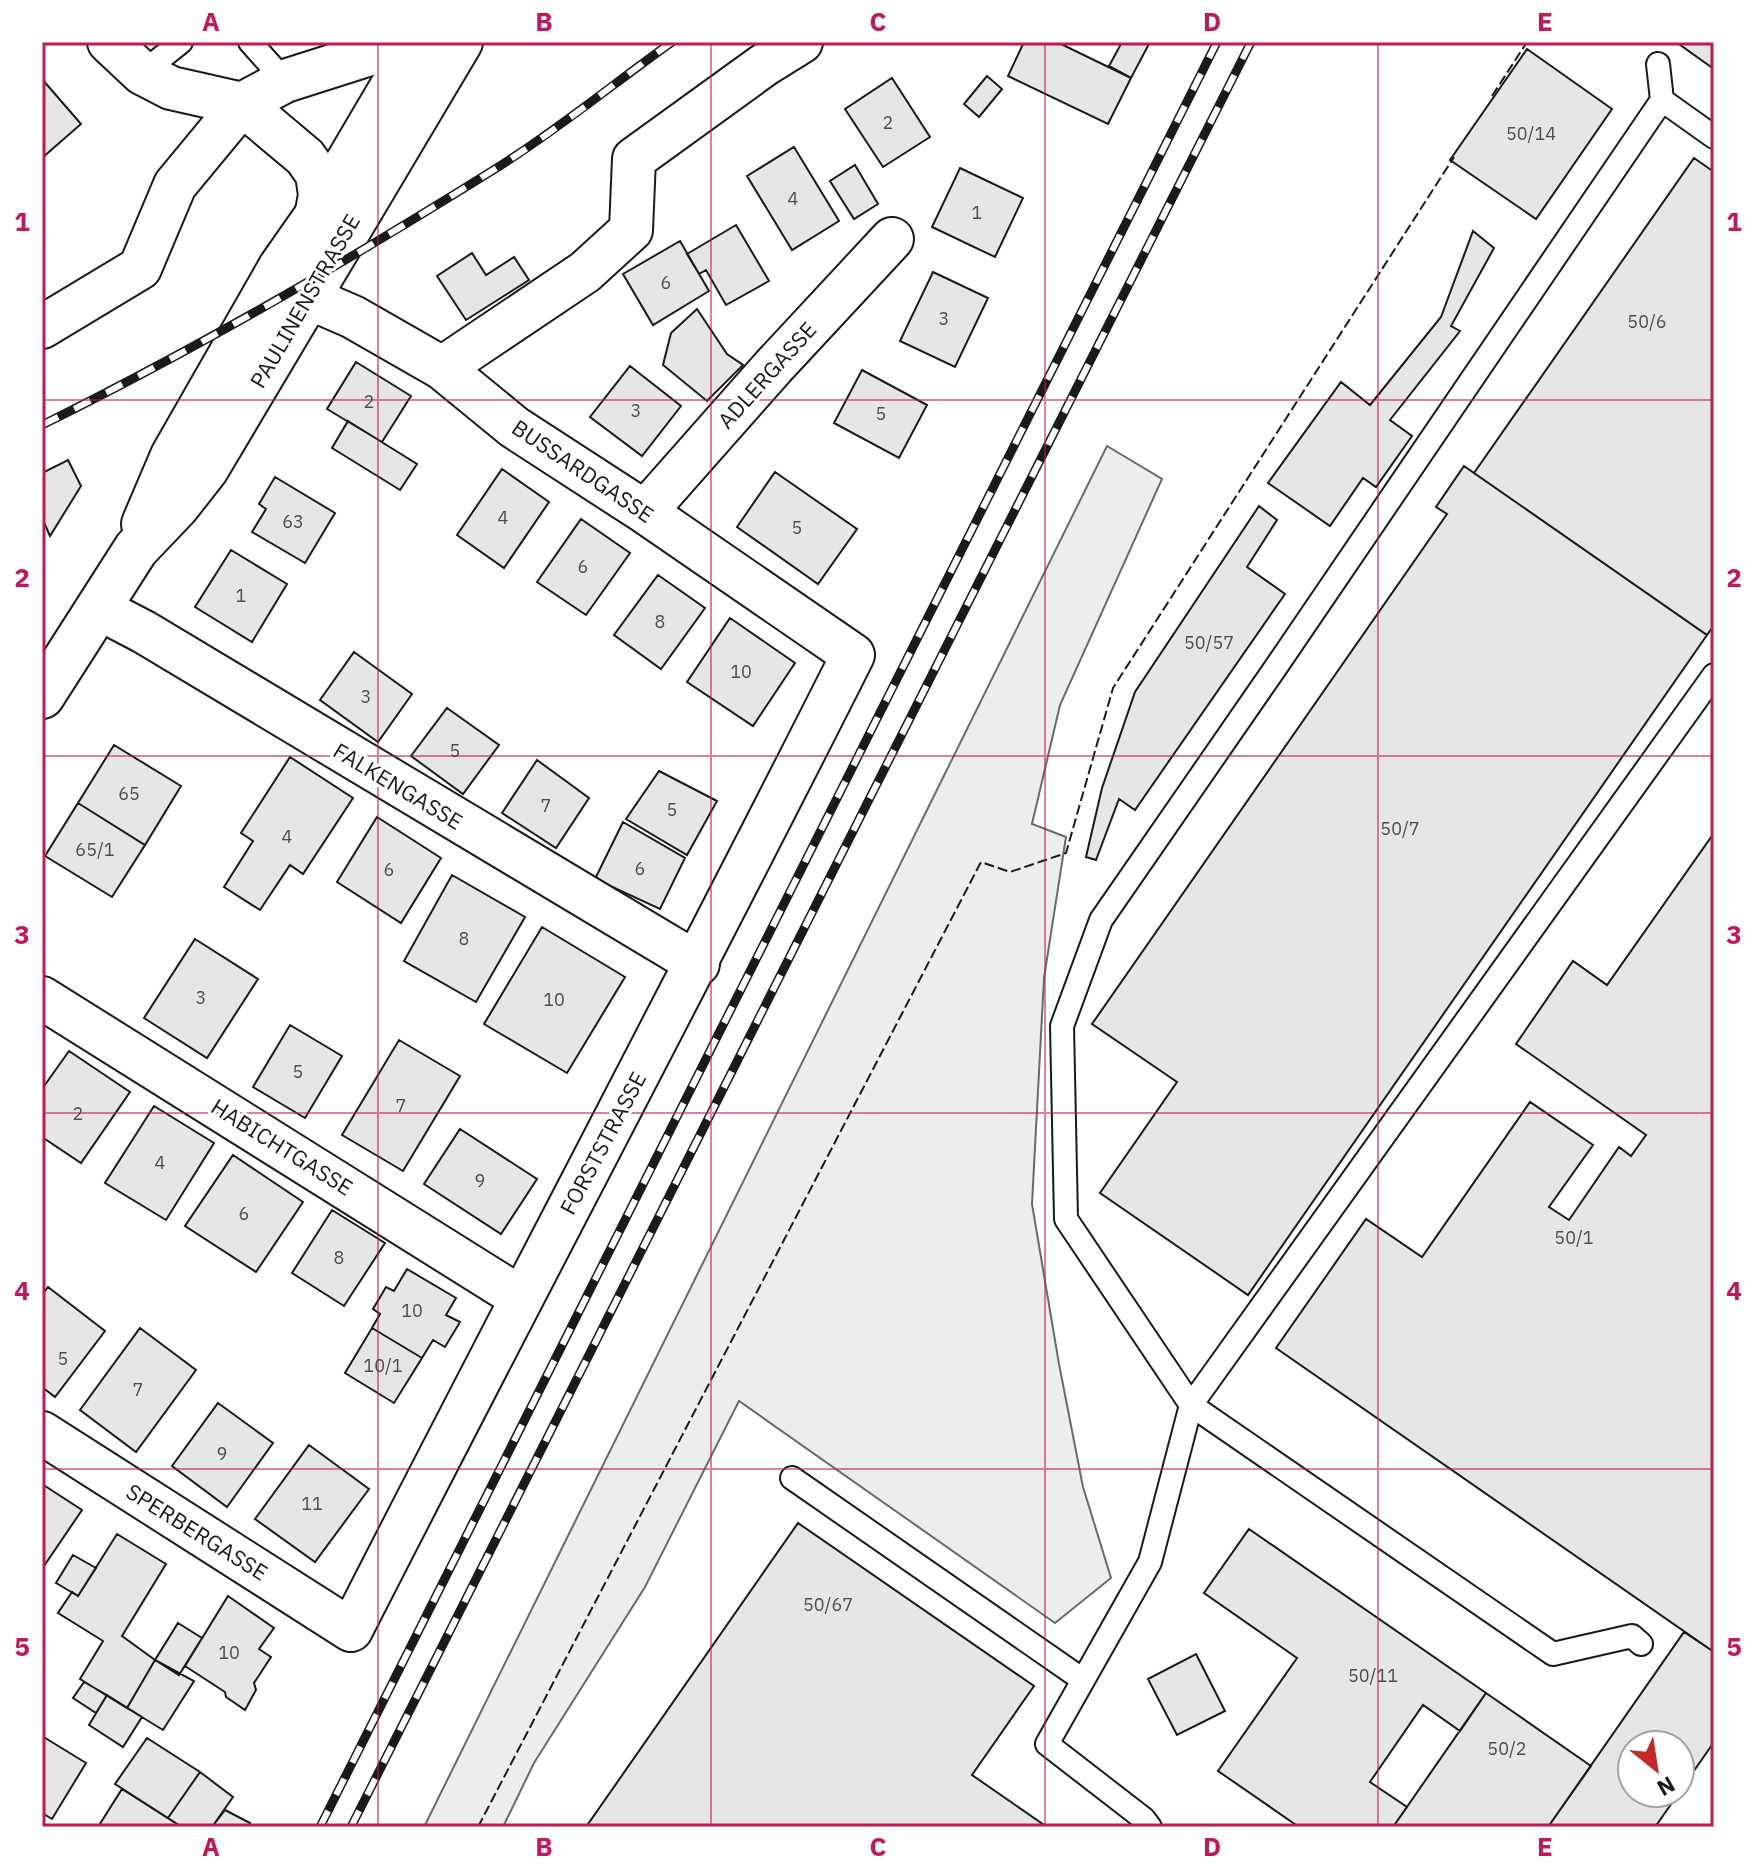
<svg xmlns="http://www.w3.org/2000/svg" width="1756" height="1869" font-family="'IBM Plex Sans',sans-serif">
<style>
.green{fill:#ededed;stroke:#6a6a6a;stroke-width:2}
.building{fill:#e6e6e6;stroke:#1a1a1a;stroke-width:2}
.lines{fill:none;stroke-linecap:round;stroke-linejoin:round}
.service-casing{stroke:#1a1a1a;stroke-width:26}
.minor-casing{stroke:#1a1a1a;stroke-width:46}
.primary-casing{stroke:#1a1a1a;stroke-width:48}
.service{stroke:#fff;stroke-width:22}
.minor{stroke:#fff;stroke-width:42}
.primary{stroke:#fff;stroke-width:44}
.rail-casing{stroke:#1a1a1a;stroke-width:9}
.rail{stroke:#fff;stroke-width:6;stroke-dasharray:18;stroke-linecap:butt}
.fence{stroke:#1a1a1a;stroke-width:2;stroke-dasharray:10 4;stroke-linecap:butt}
.grid{fill:none;stroke:#c2185b;stroke-width:2;stroke-opacity:0.55}
.labels{text-anchor:middle;stroke-width:6;stroke-linejoin:round;paint-order:stroke}
.number-label{font-size:18px;fill:#4d4d4d}
.street-label{font-size:22px;fill:#1a1a1a;stroke:#fff}
.neatline{fill:none;stroke:#c2185b;stroke-width:3}
.grid-label{font-size:26px;text-anchor:middle;font-weight:bold;fill:#c2185b}
</style>
<rect width="100%" height="100%" fill="#fff"/>
<!-- green -->
<path class="green" d="M 1107,446 L 1162,479 L 1060,705 L 1032,824 L 1066,837 L 1044,978 L 1032,1204 L 1059,1364 L 1083,1487 L 1111,1578 L 1055,1623 L 739,1401 L 645,1587 L 534,1763 L 503,1827 L 424,1827 Z"/>
<!-- building -->
<path class="building" d="M 1024,42 L 1057,42 L 1131,78 L 1108,124 L 1008,76 Z
M 1122,42 L 1150,42 L 1131,78 L 1109,66 Z
M 1676,42 L 1714,42 L 1714,69 Z
M 1527,49 L 1612,109 L 1536,219 L 1450,160 Z
M 987,76 L 1002,89 L 979,117 L 964,104 Z
M 892,78 L 930,137 L 883,167 L 845,109 Z
M 42,79 L 81,124 L 42,158 Z
M 794,147 L 839,221 L 792,250 L 747,176 Z
M 1694,158 L 1714,172 L 1714,625 L 1707,635 L 1474,473 Z
M 855,165 L 878,204 L 854,219 L 830,181 Z
M 960,168 L 1023,198 L 995,257 L 932,227 Z
M 736,225 L 769,281 L 726,305 L 706,270 L 699,274 L 687,254 Z
M 1473,231 L 1494,248 L 1451,326 L 1460,331 L 1390,420 L 1412,436 L 1376,487 L 1363,478 L 1330,526 L 1268,483 L 1341,382 L 1370,405 L 1441,317 Z
M 680,241 L 709,291 L 653,325 L 623,274 Z
M 472,253 L 486,275 L 514,257 L 529,280 L 466,320 L 437,276 Z
M 933,272 L 988,298 L 955,367 L 900,341 Z
M 697,309 L 727,354 L 743,365 L 707,401 L 663,365 L 671,333 Z
M 356,362 L 411,396 L 382,442 L 327,409 Z
M 630,366 L 681,406 L 642,456 L 590,417 Z
M 862,370 L 927,405 L 899,458 L 834,423 Z
M 348,421 L 417,464 L 400,490 L 332,448 Z
M 68,460 L 81,486 L 50,536 L 42,518 L 42,473 Z
M 1464,466 L 1707,635 L 1248,1295 L 1100,1193 L 1177,1082 L 1092,1024 L 1447,514 L 1436,507 Z
M 502,469 L 549,502 L 504,568 L 457,535 Z
M 775,472 L 857,529 L 818,584 L 737,527 Z
M 275,477 L 335,513 L 305,563 L 252,532 L 266,509 L 259,504 Z
M 1259,506 L 1277,520 L 1247,567 L 1285,594 L 1135,810 L 1119,799 L 1096,860 L 1086,857 L 1102,788 L 1135,692 Z
M 581,519 L 630,553 L 586,615 L 537,582 Z
M 231,550 L 287,584 L 252,642 L 195,607 Z
M 658,575 L 705,608 L 661,669 L 614,635 Z
M 730,618 L 795,663 L 753,726 L 687,682 Z
M 354,652 L 412,694 L 378,742 L 320,700 Z
M 447,708 L 499,745 L 463,794 L 411,756 Z
M 114,745 L 181,786 L 145,845 L 78,803 Z
M 290,757 L 353,798 L 303,874 L 290,865 L 260,910 L 224,887 L 253,841 L 241,833 Z
M 537,760 L 589,798 L 556,848 L 502,813 Z
M 659,771 L 717,801 L 687,855 L 626,819 Z
M 78,803 L 145,845 L 112,897 L 45,856 Z
M 377,817 L 441,858 L 401,923 L 337,882 Z
M 623,822 L 685,858 L 660,909 L 595,879 Z
M 1714,833 L 1714,1652 L 1276,1348 L 1366,1219 L 1422,1257 L 1530,1102 L 1593,1145 L 1549,1207 L 1569,1220 L 1619,1147 L 1631,1156 L 1646,1135 L 1516,1044 L 1573,961 L 1607,985 Z
M 452,875 L 525,917 L 476,1002 L 404,961 Z
M 542,927 L 625,977 L 567,1073 L 484,1024 Z
M 195,939 L 258,979 L 207,1058 L 144,1018 Z
M 290,1025 L 342,1056 L 305,1118 L 253,1087 Z
M 399,1040 L 460,1076 L 403,1171 L 342,1135 Z
M 69,1051 L 130,1092 L 81,1163 L 42,1137 L 42,1089 Z
M 154,1106 L 214,1143 L 166,1220 L 105,1183 Z
M 460,1129 L 537,1179 L 501,1234 L 424,1184 Z
M 233,1155 L 303,1202 L 256,1272 L 185,1226 Z
M 332,1210 L 385,1243 L 344,1306 L 292,1273 Z
M 407,1269 L 456,1298 L 446,1315 L 460,1322 L 445,1347 L 433,1340 L 422,1358 L 372,1328 L 380,1314 L 373,1309 L 386,1287 L 394,1291 Z
M 48,1287 L 105,1331 L 55,1397 L 42,1387 L 42,1295 Z
M 140,1328 L 196,1370 L 136,1452 L 80,1410 Z
M 372,1328 L 422,1358 L 394,1403 L 345,1373 Z
M 218,1403 L 273,1443 L 227,1507 L 172,1466 Z
M 309,1445 L 369,1489 L 315,1562 L 255,1519 Z
M 42,1484 L 82,1510 L 44,1566 L 42,1564 Z
M 798,1523 L 1034,1686 L 972,1775 L 1047,1827 L 586,1827 Z
M 1249,1529 L 1486,1693 L 1460,1731 L 1423,1705 L 1370,1782 L 1407,1807 L 1393,1827 L 1299,1827 L 1218,1771 L 1297,1658 L 1204,1593 Z
M 117,1534 L 166,1564 L 122,1636 L 155,1660 L 127,1708 L 80,1679 L 103,1641 L 58,1613 L 72,1592 L 78,1596 Z
M 73,1555 L 96,1568 L 78,1596 L 56,1583 Z
M 228,1596 L 274,1628 L 259,1649 L 271,1657 L 254,1683 L 256,1690 L 245,1710 L 226,1697 L 225,1692 L 185,1666 Z
M 178,1623 L 202,1638 L 179,1675 L 155,1660 Z
M 1684,1632 L 1714,1652 L 1714,1742 L 1680,1791 L 1680,1745 L 1632,1745 L 1632,1793 L 1679,1793 L 1655,1827 L 1548,1827 Z
M 1196,1654 L 1225,1711 L 1177,1735 L 1148,1679 Z
M 155,1660 L 194,1681 L 163,1730 L 127,1708 Z
M 84,1682 L 107,1695 L 96,1713 L 73,1698 Z
M 1486,1693 L 1591,1766 L 1548,1827 L 1393,1827 Z
M 107,1695 L 142,1717 L 123,1747 L 89,1725 Z
M 42,1736 L 86,1763 L 52,1819 L 42,1813 Z
M 147,1738 L 200,1772 L 168,1818 L 115,1784 Z
M 200,1772 L 233,1797 L 212,1827 L 182,1827 L 168,1818 Z
M 122,1789 L 180,1826 L 180,1827 L 98,1827 Z
M 225,1810 L 250,1823 L 248,1827 L 212,1827 Z"/>
<g class="lines">
<defs>
<path id="service" d="M 250,42 L 285,81
M 142,73 L 181,42
M 1662,100 L 1714,137
M 792,1478 L 1083,1680
M 1641,1644 L 1632,1636 L 1553,1654 L 1191,1405 L 1066,1219 L 1062,1026 L 1101,920 L 1276,667 L 1662,100 L 1658,64
M 1150,1827 L 1144,1819 L 1047,1744 L 1150,1562 L 1191,1405 L 1714,675"/>
<path id="minor" d="M 109,42 L 142,73 L 171,88 L 242,104 L 305,157 L 317,174 L 320,195 L 316,217
M 42,327 L 140,268 L 175,185 L 242,104 L 285,81 L 373,53 L 395,42
M 442,368 L 585,272 L 631,230 L 634,159 L 764,65 L 801,42
M 645,512 L 774,366 L 892,239
M 98,608 L 144,632 L 698,964
M 42,998 L 521,1298
M 42,1433 L 351,1630 C 517,1304 689,981 853,655 L 645,512 L 514,427 L 442,368 L 353,317 L 307,297"/>
<path id="primary" d="M 144,524 L 173,456 L 281,267 L 316,217 L 419,42
M 42,696 L 136,549 L 177,506 L 206,469 L 460,42"/>
</defs>
<!-- service casing -->
<use href="#service" class="service-casing"/>
<!-- minor casing -->
<use href="#minor" class="minor-casing"/>
<!-- primary casing -->
<use href="#primary" class="primary-casing"/>
<!-- service -->
<use href="#service" class="service"/>
<!-- minor -->
<use href="#minor" class="minor"/>
<!-- primary -->
<use href="#primary" class="primary"/>
<defs>
<path id="rail" d="M 42,425 C 198,348 348,261 495,169 C 556,131 613,84 672,42
M 320,1827 L 1217,42
M 351,1827 L 1251,42"/>
</defs>
<!-- rail casing -->
<use href="#rail" class="rail-casing"/>
<!-- rail -->
<use href="#rail" class="rail"/>
<!-- fence -->
<path class="fence" d="M 1492,96 L 1527,42
M 478,1827 L 981,862 L 1010,872 L 1066,853 L 1113,688 L 1454,157"/>
</g>
<!-- grid -->
<path class="grid" d="M 378,42 L 378,1827M 711,42 L 711,1827M 1045,42 L 1045,1827M 1378,42 L 1378,1827M 42,400 L 1714,400M 42,756 L 1714,756M 42,1113 L 1714,1113M 42,1469 L 1714,1469"/>
<g class="labels">
<!-- number labels -->
<g class="number-label">
<text x="888" y="129">2</text>
<text x="1531" y="140">50/14</text>
<text x="793" y="205">4</text>
<text x="977" y="219">1</text>
<text x="666" y="289">6</text>
<text x="944" y="325">3</text>
<text x="1647" y="328">50/6</text>
<text x="369" y="408">2</text>
<text x="636" y="417">3</text>
<text x="881" y="420">5</text>
<text x="503" y="524">4</text>
<text x="293" y="528">63</text>
<text x="797" y="534">5</text>
<text x="583" y="573">6</text>
<text x="241" y="602">1</text>
<text x="660" y="628">8</text>
<text x="1209" y="649">50/57</text>
<text x="741" y="678">10</text>
<text x="366" y="703">3</text>
<text x="455" y="757">5</text>
<text x="129" y="800">65</text>
<text x="546" y="812">7</text>
<text x="672" y="816">5</text>
<text x="1400" y="835">50/7</text>
<text x="287" y="843">4</text>
<text x="95" y="856">65/1</text>
<text x="640" y="875">6</text>
<text x="389" y="876">6</text>
<text x="464" y="945">8</text>
<text x="201" y="1004">3</text>
<text x="554" y="1006">10</text>
<text x="298" y="1078">5</text>
<text x="401" y="1112">7</text>
<text x="78" y="1120">2</text>
<text x="160" y="1169">4</text>
<text x="480" y="1187">9</text>
<text x="244" y="1220">6</text>
<text x="1574" y="1244">50/1</text>
<text x="339" y="1264">8</text>
<text x="412" y="1317">10</text>
<text x="63" y="1365">5</text>
<text x="383" y="1372">10/1</text>
<text x="138" y="1396">7</text>
<text x="222" y="1460">9</text>
<text x="312" y="1510">11</text>
<text x="828" y="1611">50/67</text>
<text x="229" y="1659">10</text>
<text x="1373" y="1682">50/11</text>
<text x="1507" y="1755">50/2</text>
</g>
<!-- street labels -->
<g class="street-label">
<text transform="translate(305 301) rotate(-60)" y="8">PAULINENSTRASSE</text>
<text transform="translate(767 375) rotate(-48)" y="8">ADLERGASSE</text>
<text transform="translate(583 471) rotate(34)" y="8">BUSSARDGASSE</text>
<text transform="translate(398 786) rotate(31)" y="8">FALKENGASSE</text>
<text transform="translate(603 1143) rotate(-62)" y="8">FORSTSTRASSE</text>
<text transform="translate(282 1147) rotate(32)" y="8">HABICHTGASSE</text>
<text transform="translate(197 1532) rotate(32)" y="8">SPERBERGASSE</text>
</g>
</g>
<!-- border -->
<rect width="1756" height="1869" fill="none" stroke="#ffffff" stroke-width="88"/>
<!-- north arrow -->
<g transform="translate(1656 1769) rotate(150)"><circle r="38" fill="#ffffff" stroke="#a3a3a3" stroke-width="2"/>
<path d="M0-6L14 30L0 20L-14 30Z" fill="#c62828"/>
<text y="-12" font-size="22" font-weight="bold" text-anchor="middle" fill="#1a1a1a">N</text>
</g>
<rect x="44" y="44" width="1668" height="1781" class="neatline"/>
<g class="grid-label">
<text x="211" y="31">A</text>
<text x="544" y="31">B</text>
<text x="878" y="31">C</text>
<text x="1212" y="31">D</text>
<text x="1545" y="31">E</text>
<text x="22" y="231">1</text>
<text x="1734" y="231">1</text>
<text x="22" y="587">2</text>
<text x="1734" y="587">2</text>
<text x="22" y="944">3</text>
<text x="1734" y="944">3</text>
<text x="22" y="1300">4</text>
<text x="1734" y="1300">4</text>
<text x="22" y="1656">5</text>
<text x="1734" y="1656">5</text>
<text x="211" y="1856">A</text>
<text x="544" y="1856">B</text>
<text x="878" y="1856">C</text>
<text x="1212" y="1856">D</text>
<text x="1545" y="1856">E</text>
</g>
</svg>
